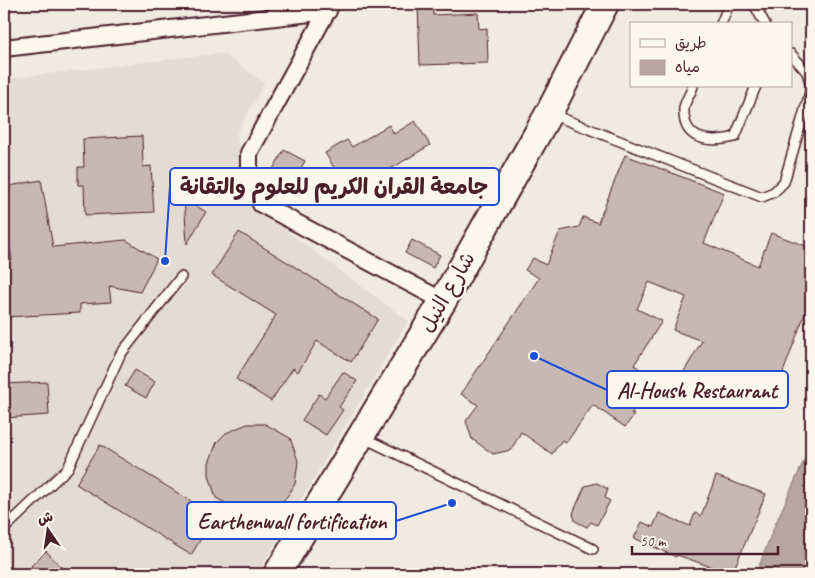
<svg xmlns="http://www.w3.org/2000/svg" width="815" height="578" font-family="Caveat,'Playpen Sans Arabic',sans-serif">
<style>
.built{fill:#e4dbd2}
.water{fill:#b8a4a2;stroke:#8c6f72}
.building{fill:#c8b8b3;stroke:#4a1f2b}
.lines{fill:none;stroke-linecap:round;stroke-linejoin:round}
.service-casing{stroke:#4a1f2b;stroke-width:12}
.minor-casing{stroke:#4a1f2b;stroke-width:20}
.primary-casing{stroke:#4a1f2b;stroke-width:30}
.service{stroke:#fbf7ec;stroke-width:9}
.minor{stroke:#fbf7ec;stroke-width:16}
.primary{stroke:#fbf7ec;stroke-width:26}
.labels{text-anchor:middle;stroke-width:5;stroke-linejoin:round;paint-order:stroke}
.street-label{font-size:21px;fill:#4a1f2b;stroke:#fbf7ec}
.leader{fill:none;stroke:#1d4ed8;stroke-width:2}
.callout-dot{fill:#1d4ed8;stroke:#fbf7ec;stroke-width:2}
.callout{fill:#fbf7ec;stroke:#1d4ed8;stroke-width:2}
.callout-label{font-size:22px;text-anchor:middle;font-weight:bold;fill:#4a1f2b}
</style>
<rect width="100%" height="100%" fill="#f0eae0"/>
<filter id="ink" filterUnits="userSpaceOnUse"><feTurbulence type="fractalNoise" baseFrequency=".02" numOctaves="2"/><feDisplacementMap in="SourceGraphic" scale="10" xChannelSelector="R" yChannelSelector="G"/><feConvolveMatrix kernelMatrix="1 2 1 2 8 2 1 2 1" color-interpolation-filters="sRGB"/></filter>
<g filter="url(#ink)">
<!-- built -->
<path class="built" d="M 223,53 L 264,83 L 237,133 L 246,201 L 408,321 L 257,574 L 16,574 L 4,558 L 4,79 Z"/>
<!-- water -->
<path class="water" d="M 811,445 L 811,574 L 756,574 L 774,527 Z"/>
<!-- building -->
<path class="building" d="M 418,4 L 433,4 L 433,15 L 478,13 L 479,29 L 487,28 L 488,63 L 420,65 Z
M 415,121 L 430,145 L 384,173 L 381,168 L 362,180 L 360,177 L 353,182 L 348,172 L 340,177 L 325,153 L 347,140 L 352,147 L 389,125 L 394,134 Z
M 142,136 L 143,167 L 151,166 L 154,212 L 85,215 L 84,185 L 78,185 L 78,167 L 84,167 L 83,139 Z
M 284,150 L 305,161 L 290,187 L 269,176 Z
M 625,155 L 724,193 L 704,243 L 758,266 L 771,233 L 811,248 L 811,297 L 781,378 L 765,372 L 749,399 L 730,388 L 724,399 L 682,375 L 702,341 L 673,330 L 686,297 L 649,282 L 637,309 L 662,321 L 634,365 L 655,379 L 631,414 L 634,415 L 625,427 L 593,405 L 566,443 L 562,440 L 552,454 L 521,432 L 511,450 L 493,454 L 472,439 L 466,421 L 478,405 L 461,394 L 539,278 L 525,270 L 533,258 L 546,265 L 560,231 L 579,227 L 583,217 L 598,223 Z
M 41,180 L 53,247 L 126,240 L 157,259 L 140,292 L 109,286 L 111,302 L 80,304 L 80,313 L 4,317 L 4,261 L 12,260 L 4,216 L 4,187 Z
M 184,198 L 206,212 L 187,244 Z
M 239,232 L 378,319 L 351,362 L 317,341 L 298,372 L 293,368 L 271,401 L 236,379 L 276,315 L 212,275 Z
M 412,240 L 440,255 L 433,268 L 405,253 Z
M 135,370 L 155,382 L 146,398 L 125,386 Z
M 343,372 L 357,381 L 339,407 L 343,410 L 326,435 L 302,420 L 319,394 L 325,398 Z
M 47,382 L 49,415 L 4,418 L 4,384 Z
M 247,424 L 265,424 L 290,438 L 298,461 L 295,484 L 289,494 L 281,503 L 260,512 L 237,509 L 216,498 L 209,475 L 209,463 L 217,442 L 226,433 Z
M 100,445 L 215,516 L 191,555 L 76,484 Z
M 716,476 L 766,494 L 732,574 L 677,555 L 676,557 L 634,538 L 642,522 L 653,527 L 659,513 L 690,526 L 695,513 L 701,516 Z
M 597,483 L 608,489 L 605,498 L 610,501 L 597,525 L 591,522 L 587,527 L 575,521 L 573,513 L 585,486 Z
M 46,551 L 68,574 L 39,574 L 31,566 Z"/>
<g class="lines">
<defs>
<path id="service" d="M 754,4 L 765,24
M 721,24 L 729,4
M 791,54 L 807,72 L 811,86
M 693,86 C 691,93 685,101 684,108 C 682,142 711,143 735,137 L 756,86
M 551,114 L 762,197 L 774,192 L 784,182 L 811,89
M 362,437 L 593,549
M 4,529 L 68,468 L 120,355 L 181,277"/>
<path id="minor" d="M 331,4 L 249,153 L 249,176 L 261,204 L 443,301
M 4,48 L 328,11"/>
<path id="primary" d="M 277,574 L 443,301 L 549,113 L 605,4"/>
</defs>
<!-- service casing -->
<use href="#service" class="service-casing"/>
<!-- minor casing -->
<use href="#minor" class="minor-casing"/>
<!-- primary casing -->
<use href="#primary" class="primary-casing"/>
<!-- service -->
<use href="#service" class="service"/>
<!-- minor -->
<use href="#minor" class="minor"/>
<!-- primary -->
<use href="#primary" class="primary"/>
</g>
</g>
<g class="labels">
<!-- street labels -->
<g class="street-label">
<text transform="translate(447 292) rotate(-60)" y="7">شارع النيل</text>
</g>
</g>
<!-- callouts -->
<path class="leader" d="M165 261L170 186M534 356L607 390M452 503L396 521"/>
<g class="callout-dot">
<circle cx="165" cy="261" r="5"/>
<circle cx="534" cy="356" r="5"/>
<circle cx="452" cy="503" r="5"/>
</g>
<g class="callout">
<rect x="170" y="168" width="329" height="37" rx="5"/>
<rect x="607" y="371" width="181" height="37" rx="5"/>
<rect x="187" y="502" width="209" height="37" rx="5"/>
</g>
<g class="callout-label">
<text x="334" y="194">جامعة القران الكريم للعلوم والتقانة</text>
<text x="697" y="398">Al-Housh Restaurant</text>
<text x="292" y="529">Earthenwall fortification</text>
</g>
<!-- margin -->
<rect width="815" height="578" fill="none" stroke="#fbf7ec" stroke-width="20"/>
<rect x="10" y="10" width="795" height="558" fill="none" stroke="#4a1f2b" stroke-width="2" filter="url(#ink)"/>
<!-- legend -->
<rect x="630" y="22" width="162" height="65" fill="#fbf7ec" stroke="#b4a19f"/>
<rect x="640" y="39" width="25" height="8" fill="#fbf7ec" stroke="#b4a19f"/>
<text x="675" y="48" font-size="15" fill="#4a1f2b">طريق</text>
<rect x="640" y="60" width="25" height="15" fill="#b8a4a2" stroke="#b4a19f"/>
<text x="675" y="72" font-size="15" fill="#4a1f2b">مياه</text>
<!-- north arrow -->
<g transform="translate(48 530) rotate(347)" stroke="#fbf7ec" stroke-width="4" paint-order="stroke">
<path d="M0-4L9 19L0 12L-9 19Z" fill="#4a1f2b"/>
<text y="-8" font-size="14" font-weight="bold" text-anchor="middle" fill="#4a1f2b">ش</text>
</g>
<!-- scale -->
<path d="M632 546v8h146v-8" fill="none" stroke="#4a1f2b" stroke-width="2.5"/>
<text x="640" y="546" font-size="15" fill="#4a1f2b" stroke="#fbf7ec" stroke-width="4" paint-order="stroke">50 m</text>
</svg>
